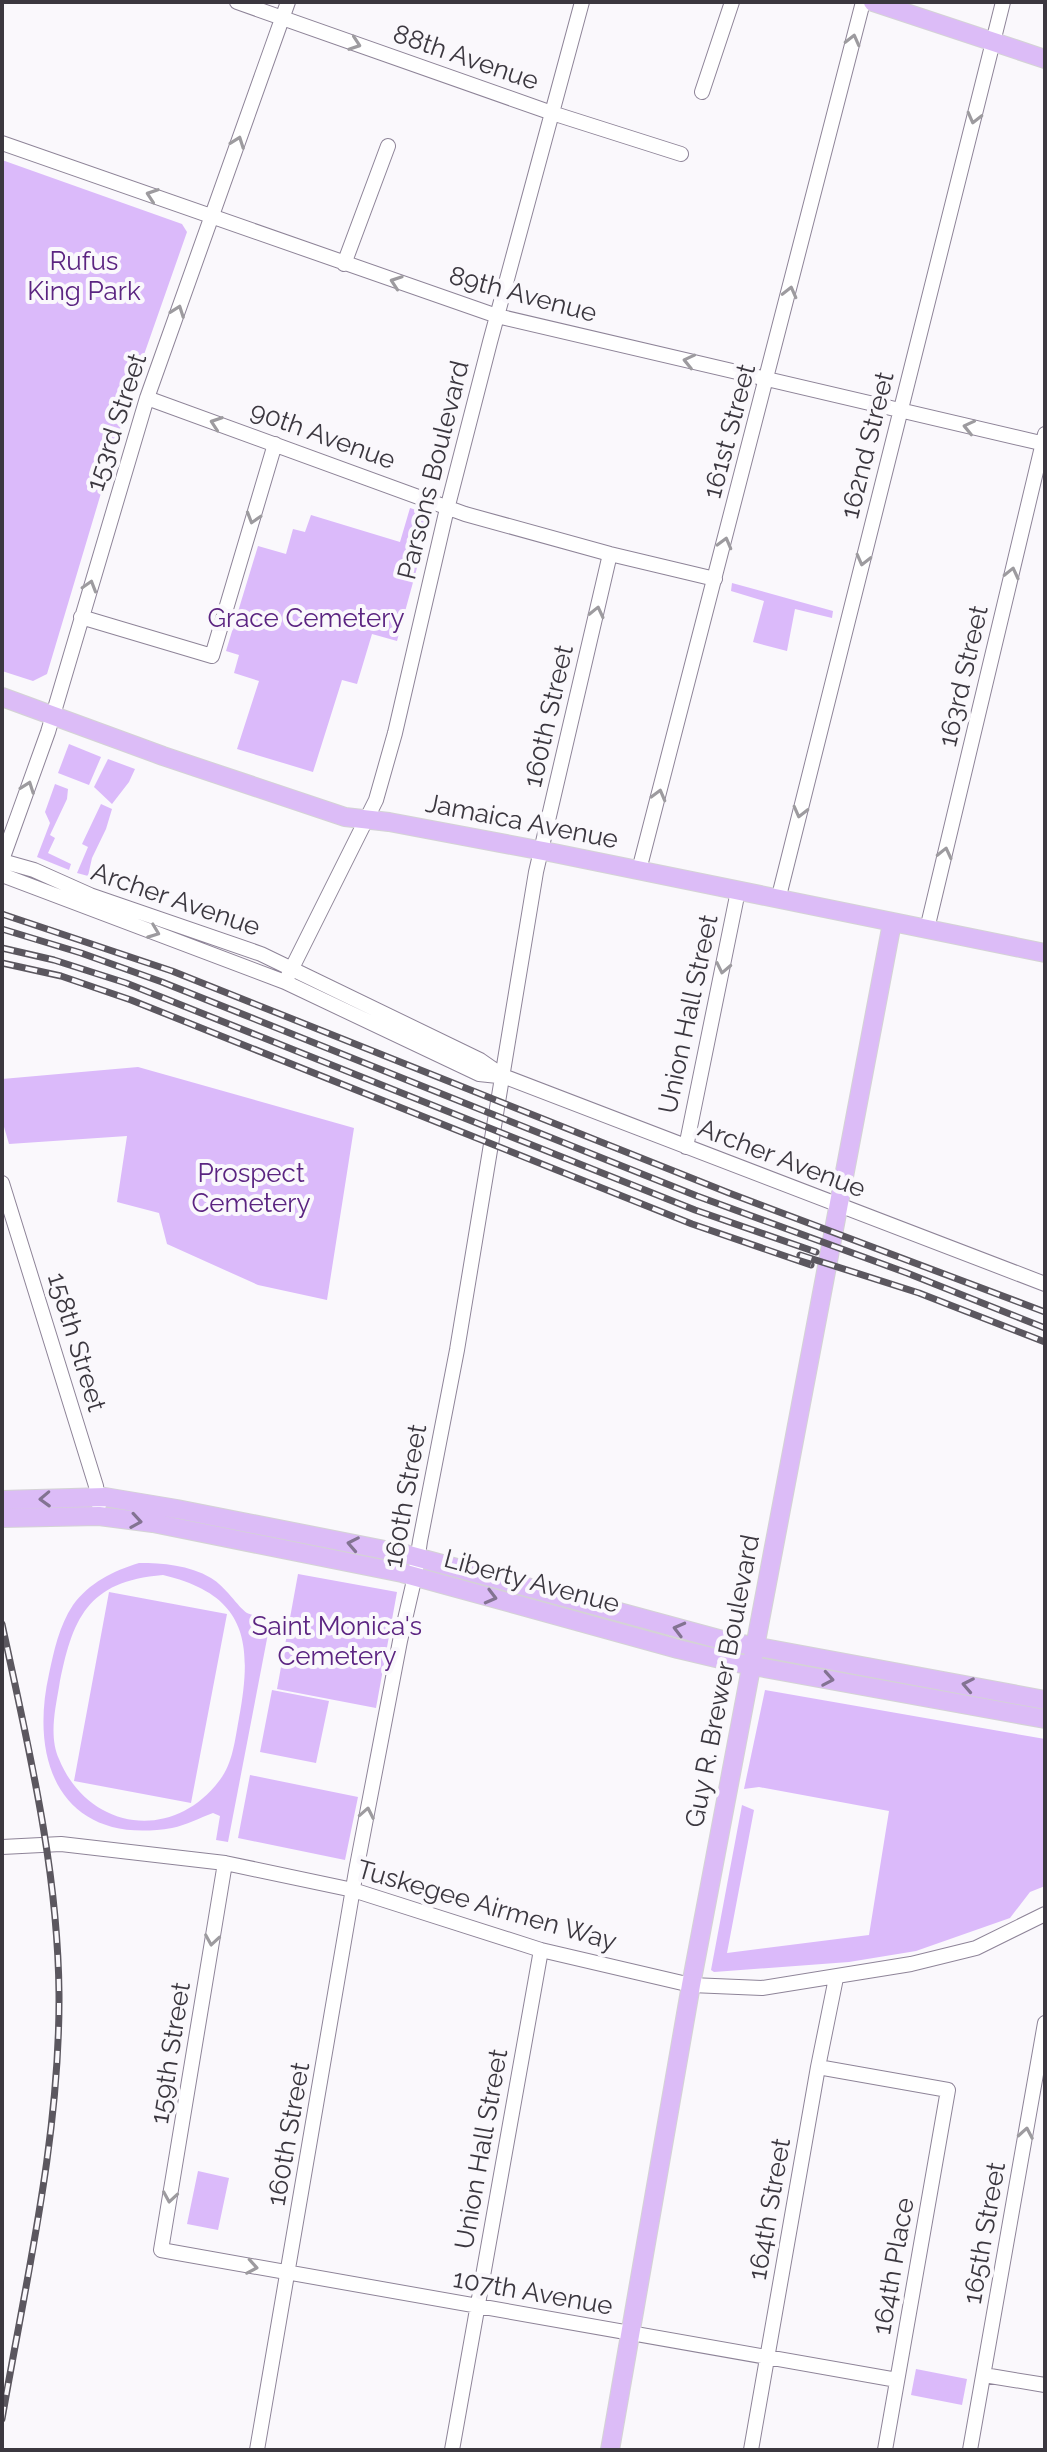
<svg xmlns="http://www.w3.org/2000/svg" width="1047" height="2452" font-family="Raleway,sans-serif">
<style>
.green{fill:#dbbafa;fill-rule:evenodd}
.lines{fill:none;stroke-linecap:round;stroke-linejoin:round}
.minor-casing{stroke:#8e8498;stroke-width:16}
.major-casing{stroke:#d4d3d5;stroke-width:20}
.minor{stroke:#fff;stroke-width:14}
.major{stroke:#dcbcf7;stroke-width:18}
.rail-casing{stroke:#5b575f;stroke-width:7}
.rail{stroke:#faf8fc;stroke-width:4;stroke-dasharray:12;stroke-linecap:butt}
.oneway{stroke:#9d9b9f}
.oneway2{stroke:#837392}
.labels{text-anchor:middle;stroke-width:8;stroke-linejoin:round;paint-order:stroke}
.street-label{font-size:26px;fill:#3b373f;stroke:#faf8fc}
.park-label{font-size:26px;fill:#5b2481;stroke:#faf8fc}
</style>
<rect width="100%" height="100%" fill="#faf8fc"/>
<!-- green -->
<path class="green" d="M 2,160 L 182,224 L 187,232 L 133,386 L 47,674 L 33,681 L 2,671 Z
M 410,508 L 426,513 L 424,542 L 397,641 L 372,634 L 357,684 L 342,680 L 313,772 L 237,749 L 259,681 L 234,673 L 239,655 L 226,651 L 258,546 L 286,554 L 293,529 L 305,532 L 311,515 L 400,542 Z
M 732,583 L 833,611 L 832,618 L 795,609 L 787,651 L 753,642 L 764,601 L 731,591 Z
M 69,744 L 101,757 L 89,785 L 58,773 Z
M 108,759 L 135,769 L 129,782 L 112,804 L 94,787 Z
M 55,784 L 68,789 L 67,799 L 50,835 L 55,838 L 48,853 L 71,864 L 69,870 L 37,857 L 50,823 L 45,812 Z
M 101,804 L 112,809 L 106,829 L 92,858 L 88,876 L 77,873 L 88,847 L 82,844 Z
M 138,1067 L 354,1128 L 327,1300 L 258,1285 L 167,1244 L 159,1213 L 117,1202 L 127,1136 L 9,1144 L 2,1120 L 2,1079 Z
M 139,1563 C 163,1563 189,1565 211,1578 C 225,1586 238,1607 247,1613 C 253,1616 265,1617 271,1618 L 228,1842 L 216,1840 L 220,1816 L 213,1813 C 199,1818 187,1825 172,1828 C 66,1846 28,1768 49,1674 C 54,1651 59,1626 73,1605 C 89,1583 113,1571 139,1563 ZM 163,1575 C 247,1595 253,1642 239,1718 C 235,1739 233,1764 219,1781 C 172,1843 88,1830 59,1759 C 49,1737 55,1710 59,1687 C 72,1619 87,1581 163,1575 Z
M 298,1574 L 397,1592 L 376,1708 L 277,1689 Z
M 109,1592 L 227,1614 L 191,1803 L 74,1781 Z
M 272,1690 L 329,1701 L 316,1763 L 260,1752 Z
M 765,1690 L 1045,1739 L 1045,1886 L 1030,1892 L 1010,1918 L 916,1951 L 849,1962 L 714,1972 L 711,1970 L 742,1805 L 754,1810 L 727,1953 L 869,1935 L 889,1811 L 759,1787 L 744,1789 Z
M 250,1775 L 358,1797 L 345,1860 L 238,1838 Z
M 198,2171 L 229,2178 L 218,2230 L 187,2224 Z
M 916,2369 L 967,2379 L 962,2405 L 911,2395 Z"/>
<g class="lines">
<defs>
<path id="minor" d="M 237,2 L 552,113 L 681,154
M 702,92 L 732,2
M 2,143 L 497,316 L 1045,444
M 344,264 L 388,146
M 147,398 L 465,514 L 610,554 L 715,579
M 81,617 L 212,656 L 275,444
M 2,860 L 48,732 L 147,398 L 288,2
M 2,861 L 34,870 L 90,895 L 261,954 L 480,1060 L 503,1076 L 1045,1284
M 639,870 L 863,2
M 2,875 L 285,982 L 479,1074 L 498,1076
M 778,900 L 1003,2
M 927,929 L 1045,434
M 285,982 L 376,800 L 395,733 L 445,517 L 490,342 L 582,2
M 686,1147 L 738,891
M 2,1183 L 96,1486 L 99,1505
M 2,1847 L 61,1844 L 225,1863 L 353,1890 L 541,1950 L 691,1985 L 762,1988 L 911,1964 L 976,1948 L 1045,1914
M 225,1863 L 161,2250 L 897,2380
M 818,2067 L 948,2090 L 885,2450
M 984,2375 L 1045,2385
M 257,2450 L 356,1871 L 400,1641 L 415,1576 L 420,1541 L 457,1350 L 536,872 L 610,554
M 452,2450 L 541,1950
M 751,2450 L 818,2067 L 836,1978
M 970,2450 L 1045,2023"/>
<path id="major" d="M 873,2 L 1045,59
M 2,697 L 163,756 L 345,817 L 389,822 L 554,853 L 1045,953
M 2,1500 L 105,1497 L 177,1509 L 405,1554 L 726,1641 L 1045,1700
M 2,1518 L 99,1516 L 153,1523 L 402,1573 L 678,1649 L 737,1663 L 1045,1719
M 610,2450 L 691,1985 L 892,923"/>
</defs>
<!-- minor casing -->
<use href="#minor" class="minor-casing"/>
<!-- major casing -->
<use href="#major" class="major-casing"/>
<!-- minor -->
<use href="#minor" class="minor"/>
<!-- major -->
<use href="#major" class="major"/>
<defs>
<path id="rail" d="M 2,914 L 172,971 L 729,1193 L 1045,1312
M 2,929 L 81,953 L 162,982 L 697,1196 L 907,1273 L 1045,1328
M 2,948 L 54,960 L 126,983 L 695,1210 L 816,1252
M 2,963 L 61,976 L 131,1000 L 692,1224 L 811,1265
M 800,1255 L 919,1293 L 1045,1342
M 2,1624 C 28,1746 58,1868 59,1994 C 60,2137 26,2279 2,2419"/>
</defs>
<!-- rail casing -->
<use href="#rail" class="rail-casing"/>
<!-- rail -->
<use href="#rail" class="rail"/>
</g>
<!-- one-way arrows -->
<defs><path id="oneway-chevron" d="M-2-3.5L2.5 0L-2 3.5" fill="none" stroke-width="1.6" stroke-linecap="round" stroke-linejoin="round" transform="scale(2)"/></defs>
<g class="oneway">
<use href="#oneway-chevron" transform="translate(853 40) rotate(-76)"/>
<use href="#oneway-chevron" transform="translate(355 44) rotate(19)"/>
<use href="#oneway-chevron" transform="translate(974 118) rotate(104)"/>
<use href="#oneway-chevron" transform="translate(238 142) rotate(-70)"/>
<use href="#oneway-chevron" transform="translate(152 195) rotate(-161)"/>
<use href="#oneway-chevron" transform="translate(396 282) rotate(-161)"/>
<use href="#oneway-chevron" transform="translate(790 292) rotate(-76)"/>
<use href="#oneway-chevron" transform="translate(178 311) rotate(-70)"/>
<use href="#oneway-chevron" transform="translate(689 361) rotate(-167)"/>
<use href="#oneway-chevron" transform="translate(216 423) rotate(-161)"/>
<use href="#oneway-chevron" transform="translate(969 427) rotate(-167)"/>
<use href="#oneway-chevron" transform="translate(253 518) rotate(107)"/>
<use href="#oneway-chevron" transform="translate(725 543) rotate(-75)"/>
<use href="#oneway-chevron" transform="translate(863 560) rotate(104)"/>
<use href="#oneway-chevron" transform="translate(1012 573) rotate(-77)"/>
<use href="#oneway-chevron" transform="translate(90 586) rotate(-73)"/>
<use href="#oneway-chevron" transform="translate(597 612) rotate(-77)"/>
<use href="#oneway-chevron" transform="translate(28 787) rotate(-70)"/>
<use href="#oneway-chevron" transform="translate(659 795) rotate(-75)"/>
<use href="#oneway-chevron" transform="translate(800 812) rotate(104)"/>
<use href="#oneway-chevron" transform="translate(945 853) rotate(-77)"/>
<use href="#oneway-chevron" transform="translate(154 932) rotate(21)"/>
<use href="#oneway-chevron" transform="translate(723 968) rotate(102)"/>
<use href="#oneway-chevron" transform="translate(367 1813) rotate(-79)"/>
<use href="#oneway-chevron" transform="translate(212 1940) rotate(99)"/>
<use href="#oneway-chevron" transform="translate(1026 2133) rotate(-80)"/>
<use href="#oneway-chevron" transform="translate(170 2197) rotate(99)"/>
<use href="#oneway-chevron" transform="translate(252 2267) rotate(10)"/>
</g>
<g class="oneway2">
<use href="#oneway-chevron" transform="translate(45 1499) rotate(178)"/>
<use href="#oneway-chevron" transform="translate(136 1521) rotate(9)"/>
<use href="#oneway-chevron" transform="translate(353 1544) rotate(-169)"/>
<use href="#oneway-chevron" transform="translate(491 1597) rotate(15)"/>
<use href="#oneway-chevron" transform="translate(679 1629) rotate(-165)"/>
<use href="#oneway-chevron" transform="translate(828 1679) rotate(10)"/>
<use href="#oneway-chevron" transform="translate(968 1685) rotate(-169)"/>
</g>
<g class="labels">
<!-- street labels -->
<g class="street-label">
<text transform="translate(466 57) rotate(19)" y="9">88th Avenue</text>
<text transform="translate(523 294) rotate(15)" y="9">89th Avenue</text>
<text transform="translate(116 422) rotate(-72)" y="9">153rd Street</text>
<text transform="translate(729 431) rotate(-75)" y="9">161st Street</text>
<text transform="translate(323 435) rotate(20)" y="9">90th Avenue</text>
<text transform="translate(867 445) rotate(-76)" y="9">162nd Street</text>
<text transform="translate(433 470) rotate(-76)" y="9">Parsons Boulevard</text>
<text transform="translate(963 676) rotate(-77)" y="9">163rd Street</text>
<text transform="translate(548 716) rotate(-77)" y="9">160th Street</text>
<text transform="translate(522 821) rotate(11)" y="9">Jamaica Avenue</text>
<text transform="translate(176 899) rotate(19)" y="9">Archer Avenue</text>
<text transform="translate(688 1014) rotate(-78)" y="9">Union Hall Street</text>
<text transform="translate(782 1158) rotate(21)" y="9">Archer Avenue</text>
<text transform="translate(77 1342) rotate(73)" y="9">158th Street</text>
<text transform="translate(405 1496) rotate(-80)" y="9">160th Street</text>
<text transform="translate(532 1581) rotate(15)" y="9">Liberty Avenue</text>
<text transform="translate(722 1681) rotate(-79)" y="9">Guy R. Brewer Boulevard</text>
<text transform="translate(487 1905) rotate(16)" y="9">Tuskegee Airmen Way</text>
<text transform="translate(170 2053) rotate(-81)" y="9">159th Street</text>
<text transform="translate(288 2134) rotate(-80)" y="9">160th Street</text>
<text transform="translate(481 2149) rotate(-80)" y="9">Union Hall Street</text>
<text transform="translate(769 2209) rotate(-80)" y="9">164th Street</text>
<text transform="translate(984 2233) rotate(-80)" y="9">165th Street</text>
<text transform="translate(893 2266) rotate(-80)" y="9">164th Place</text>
<text transform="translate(533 2292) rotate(10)" y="9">107th Avenue</text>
</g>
<!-- park labels -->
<g class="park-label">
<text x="84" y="270">Rufus<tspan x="84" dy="30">King Park</tspan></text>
<text x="306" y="627">Grace Cemetery</text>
<text x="251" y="1182">Prospect<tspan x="251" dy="30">Cemetery</tspan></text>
<text x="337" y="1635">Saint Monica's<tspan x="337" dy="30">Cemetery</tspan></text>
</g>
</g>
<!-- border -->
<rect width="1047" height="2452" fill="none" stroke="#3b373f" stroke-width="8"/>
</svg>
